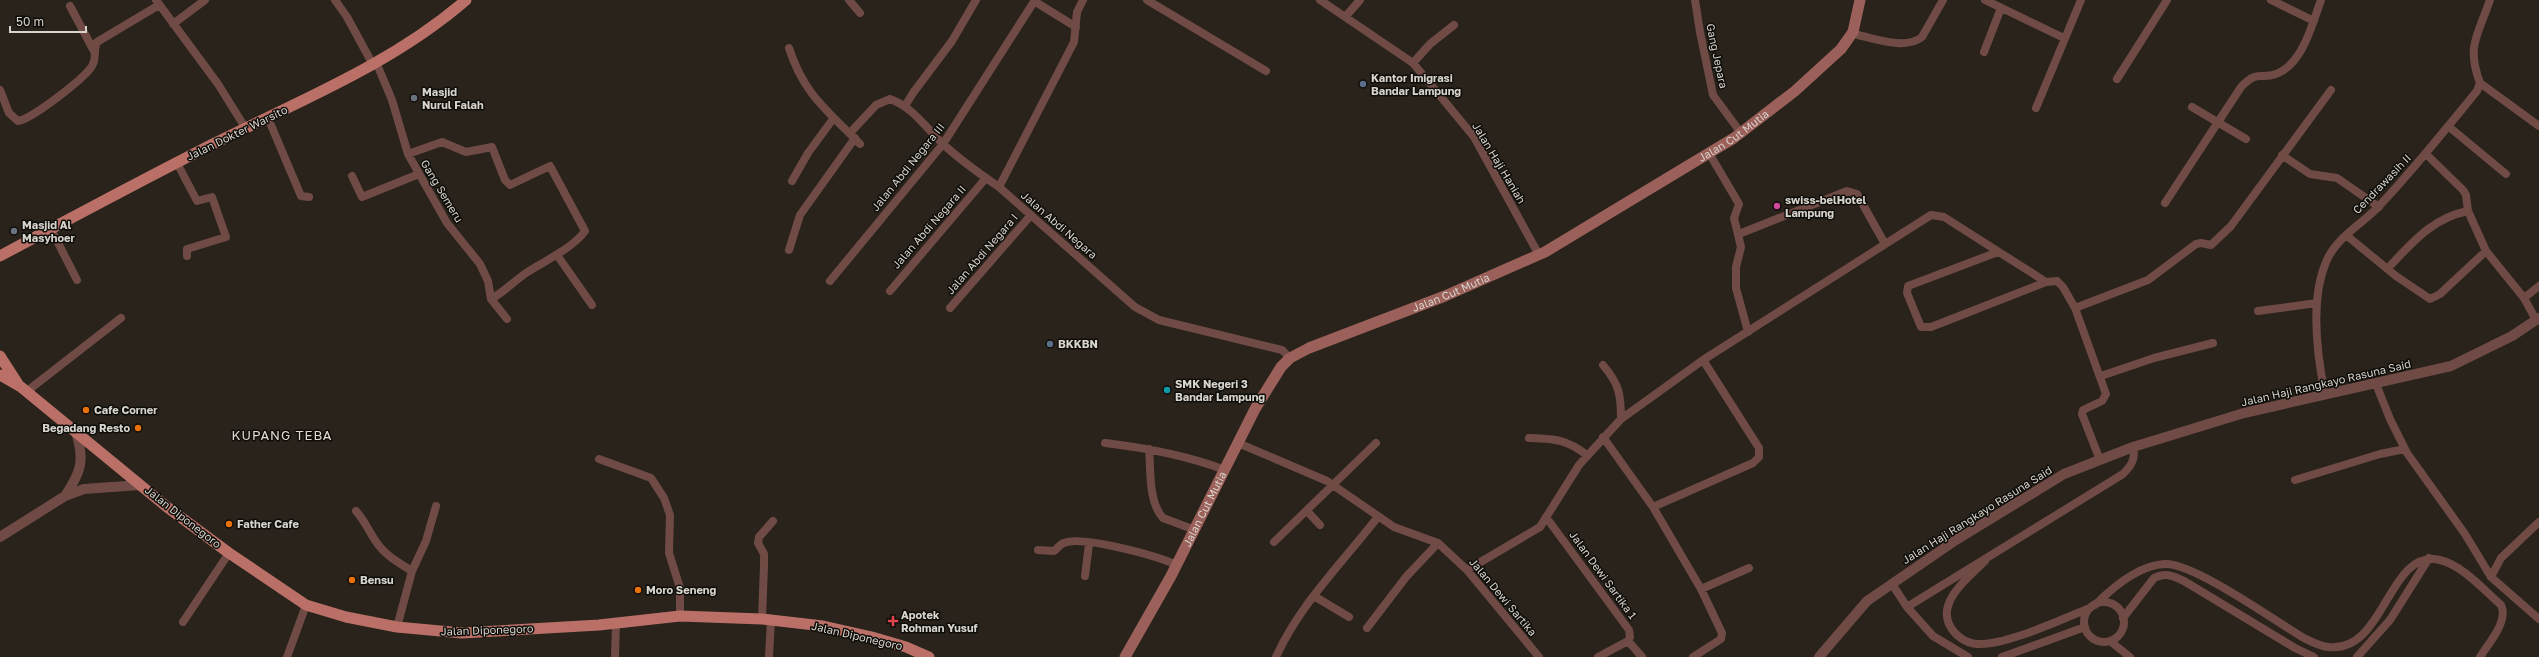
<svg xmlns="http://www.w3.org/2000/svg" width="2539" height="657" font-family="'Golos Text',sans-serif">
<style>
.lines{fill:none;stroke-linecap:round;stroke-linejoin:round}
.minor{stroke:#704b46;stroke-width:8}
.tertiary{stroke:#704b46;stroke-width:10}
.secondary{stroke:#9a6059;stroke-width:11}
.primary{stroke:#ba7067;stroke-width:11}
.service-dot{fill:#5c6f8a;stroke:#0f0d09;stroke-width:1.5}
.worship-dot{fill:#6b7280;stroke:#0f0d09;stroke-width:1.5}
.hotel-dot{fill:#d1479c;stroke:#0f0d09;stroke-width:1.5}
.culture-dot{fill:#0f9aa8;stroke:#0f0d09;stroke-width:1.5}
.food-dot{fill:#e8710a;stroke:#0f0d09;stroke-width:1.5}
.health-dot{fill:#e0444e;stroke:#0f0d09;stroke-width:1.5}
.labels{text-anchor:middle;stroke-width:3;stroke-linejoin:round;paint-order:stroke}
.street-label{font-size:11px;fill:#d7d3cd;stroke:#0f0d09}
.poi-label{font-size:11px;font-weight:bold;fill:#d7d3cd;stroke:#0f0d09;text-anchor:start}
.quarter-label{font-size:13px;letter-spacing:1px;fill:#e1d9ce;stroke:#0f0d09}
</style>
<rect width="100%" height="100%" fill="#29231b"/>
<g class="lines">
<!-- minor -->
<path class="minor" d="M 156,0 L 218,84 L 246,129
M 335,0 L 347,17 L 372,63
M 849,0 L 860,13
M 1083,0 L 1077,12 L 1074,42 L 999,187 L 1135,307 L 1159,320 L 1282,350 L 1290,358
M 1147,0 L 1266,71
M 1320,0 L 1413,63 L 1474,137 L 1539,255
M 1695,0 L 1700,32 L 1713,95 L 1741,133
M 1985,0 L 2064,38
M 2271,0 L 2314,21
M 1034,1 L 1076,27
M 70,6 L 95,53
M 1346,16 L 1360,0
M 173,24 L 205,0
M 1853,32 L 1858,35 C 1876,39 1906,50 1922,37 L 1943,0
M 789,48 C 804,95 828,111 860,144
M 1984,52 L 2001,8
M 376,62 L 392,100 L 408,154 L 447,223 L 480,264 L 488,281 L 491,299 L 507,319
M 1413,63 L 1430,44 L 1454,25
M 2117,79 L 2167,0
M 2480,83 L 2539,126
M 0,90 L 9,113 L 18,121 C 32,119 85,78 92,66 C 97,58 93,50 97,42 L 159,5
M 905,106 L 913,93 L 952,41 L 976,0
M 2192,107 L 2246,139
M 2036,108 L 2081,0
M 268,118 L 301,196 L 309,197
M 2448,126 L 2506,174
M 850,133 L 876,105 L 890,99 C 914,108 925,127 943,144 C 960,160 980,174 999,187
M 1709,153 L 1739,204 L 1734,218 L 1741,247 L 1736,267 L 1736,288 L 1748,332
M 408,154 L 442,142 L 466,152 L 492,147 L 505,180 L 510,185 L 550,166 L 585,231 C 572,249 544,261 526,273 C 513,282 504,292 491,299
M 2426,154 L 2463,190 L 2466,195 L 2468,211 L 2486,251 L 2524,298 L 2536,320
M 2282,155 L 2310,174 L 2337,178 L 2379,207
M 177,163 L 197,201 L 212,197 L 226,237 L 187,249 L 187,256
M 352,176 L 362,197 L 419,174
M 792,181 L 808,153 L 833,119
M 2165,203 L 2241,87 C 2258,69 2260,80 2276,74 C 2303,64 2312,24 2321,0
M 51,229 L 77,280
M 1739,234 L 1847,191 L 1857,194 L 1885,244
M 2346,235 L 2396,276 L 2430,299 L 2440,294 L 2486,251
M 789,250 L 800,215 L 855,138
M 1998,252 L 1908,286 L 1907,293 L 1921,327 L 1931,327 L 2046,282
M 557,255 L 592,305
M 2388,268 C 2412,243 2432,218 2468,211
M 830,281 L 943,144 L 1035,0
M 890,291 L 986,178
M 2524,298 L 2539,286
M 950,308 L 1031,215
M 2075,308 L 2148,280 L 2196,244 L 2201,243 L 2211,245 L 2231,226 L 2331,90
M 2258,311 L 2317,303
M 1603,365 C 1619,384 1621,394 1621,419
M 2101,376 L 2154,358 L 2213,343
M 2376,384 L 2390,419 L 2407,453 L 2465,534 L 2491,577 L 2539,619
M 26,392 L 121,318
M 2325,394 C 2317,355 2310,300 2326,262 C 2336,237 2363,224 2380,205 C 2414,169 2445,130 2477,91 L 2480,83 C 2466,46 2478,35 2490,0
M 1603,437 L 1653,507 L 1701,589 L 1722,633 L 1721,639 L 1693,657
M 1529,438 C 1556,439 1566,439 1587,455
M 1105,443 C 1147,448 1186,455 1225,470
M 1238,443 L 1327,481 L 1394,527 L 1438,543 L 1467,570 L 1539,657
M 1149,449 C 1151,469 1148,502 1163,518 L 1195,530
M 599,459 L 651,478 L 664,498 L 670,515 L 669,553 L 680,588 L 680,616
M 2295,480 L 2380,454 L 2405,449
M 1653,507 L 1753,463 L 1759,457 L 1759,448 L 1703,360
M 356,511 C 365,521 369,532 377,543 C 385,555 399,563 412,571 L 397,627
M 1307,511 L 1320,525
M 1546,517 L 1629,630 L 1630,637 L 1628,641 L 1598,657
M 1274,542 L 1376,443
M 1038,550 L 1054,551 C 1057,549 1060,544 1064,543 C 1082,535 1157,556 1177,565
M 1985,561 C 1970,576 1938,600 1949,624 C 1954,635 1965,643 1977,644 C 2005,646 2062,619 2090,608
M 1467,570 L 1540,527 L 1579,465 L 1621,419 L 1703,360 L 1931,215 L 1944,217 L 2046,282 L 2057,281 L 2063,287 L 2075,308 L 2106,394 L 2102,401 L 2083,410 L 2082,414 L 2100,460
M 412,571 L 426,541 L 436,506
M 1085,576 L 1089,544
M 2491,577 L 2501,558 L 2539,522
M 1892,584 L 1907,607
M 1701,589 L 1749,568
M 1314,596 L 1349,617
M2084 622a20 20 0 1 1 40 0a20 20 0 1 1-40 0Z
M 2095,605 C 2113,587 2139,565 2165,564 C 2194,563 2274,620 2302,637 C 2310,641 2319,646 2328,647 C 2386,654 2387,548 2440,560 C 2462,565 2484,590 2501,605 C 2509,621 2488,644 2480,657
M 2123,618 L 2154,578 C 2165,572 2173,576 2184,581 L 2295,648 L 2314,657
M 762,619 L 764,565 L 764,554 L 758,543 L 759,537 L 773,521
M 183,622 L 229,553
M 1367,628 L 1406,577 L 1438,543
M 1628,641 L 1642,657
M 2110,641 L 2130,657
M 287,657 L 306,605
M 615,657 L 616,623
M 769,657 L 771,620
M 1276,657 C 1300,604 1342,563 1377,518
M 1968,657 L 1933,636 L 1907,607 L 2123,474 C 2131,466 2136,459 2133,447
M 2002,657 L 2085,627
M 2357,657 L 2390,620 L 2429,558"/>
<!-- tertiary -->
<path class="tertiary" d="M 65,496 C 81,472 85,461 76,432
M 0,537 L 65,496 L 84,489 L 140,485
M 1819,657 L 1867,601 L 1956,540 L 2064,474 L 2133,447 L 2244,413 L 2451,366 L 2512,336 L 2539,318"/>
<!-- secondary -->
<path class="secondary" id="s1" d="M 1125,657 L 1171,576 L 1255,409 L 1281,367 L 1290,358 L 1309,348 L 1445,296 L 1545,252 L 1734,138 L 1795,91 L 1841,49 L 1853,32 L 1860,0"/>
<!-- primary -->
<path class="primary" d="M 0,256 C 71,218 142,180 215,143 C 301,100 392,64 466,0
M 0,356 L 18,384
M 0,375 L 21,387 L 167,507 L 229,553 L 306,605 L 346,617 L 397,627 L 462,633 L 599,625 L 680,616 L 762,619 L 823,626 L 872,637 L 906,647 L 929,657"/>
</g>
<!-- markers -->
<g class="service-dot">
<circle cx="1363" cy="84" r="4"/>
<circle cx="1050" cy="344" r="4"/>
</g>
<g class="worship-dot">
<circle cx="414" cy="98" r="4"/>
<circle cx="14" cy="231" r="4"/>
</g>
<circle class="hotel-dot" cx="1777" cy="206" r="4"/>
<circle class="culture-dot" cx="1167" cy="390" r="4"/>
<g class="food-dot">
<circle cx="86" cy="410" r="4"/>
<circle cx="138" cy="428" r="4"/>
<circle cx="229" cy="524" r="4"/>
<circle cx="352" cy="580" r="4"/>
<circle cx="638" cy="590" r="4"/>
</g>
<path class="health-dot" d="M891 615h4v4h4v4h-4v4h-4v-4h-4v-4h4z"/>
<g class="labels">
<!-- street labels -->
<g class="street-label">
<text transform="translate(1717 56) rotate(78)" y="4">Gang Jepara</text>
<text transform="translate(237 133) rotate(-26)" y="4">Jalan Dokter Warsito</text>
<text dy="4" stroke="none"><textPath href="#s1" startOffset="840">Jalan Cut Mutia</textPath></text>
<text transform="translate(1499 163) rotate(59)" y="4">Jalan Haji Haniah</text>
<text transform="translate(908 167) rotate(-51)" y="4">Jalan Abdi Negara III</text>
<text transform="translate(2382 184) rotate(-46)" y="4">Cendrawasih II</text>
<text transform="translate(442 191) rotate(59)" y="4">Gang Semeru</text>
<text transform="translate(1059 225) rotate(41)" y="4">Jalan Abdi Negara</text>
<text transform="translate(929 227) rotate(-49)" y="4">Jalan Abdi Negara II</text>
<text transform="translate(982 254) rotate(-49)" y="4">Jalan Abdi Negara I</text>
<text dy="4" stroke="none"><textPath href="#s1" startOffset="516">Jalan Cut Mutia</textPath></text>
<text transform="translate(2326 383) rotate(-13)" y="4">Jalan Haji Rangkayo Rasuna Said</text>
<text dy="4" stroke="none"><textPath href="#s1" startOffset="168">Jalan Cut Mutia</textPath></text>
<text transform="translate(1977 515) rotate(-32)" y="4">Jalan Haji Rangkayo Rasuna Said</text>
<text transform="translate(183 517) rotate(38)" y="4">Jalan Diponegoro</text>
<text transform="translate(1603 575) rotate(54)" y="4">Jalan Dewi Sartika 1</text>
<text transform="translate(1503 597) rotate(50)" y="4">Jalan Dewi Sartika</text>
<text transform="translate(487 630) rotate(-2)" y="4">Jalan Diponegoro</text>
<text transform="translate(857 636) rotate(13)" y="4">Jalan Diponegoro</text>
</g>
<!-- poi labels -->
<g class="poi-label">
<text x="1371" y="82">Kantor Imigrasi<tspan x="1371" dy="13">Bandar Lampung</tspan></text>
<text x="422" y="96">Masjid<tspan x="422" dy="13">Nurul Falah</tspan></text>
<text x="1785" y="204">swiss-belHotel<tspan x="1785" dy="13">Lampung</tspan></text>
<text x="22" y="229">Masjid Al<tspan x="22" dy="13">Masyhoer</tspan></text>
<text x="1058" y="348">BKKBN</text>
<text x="1175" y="388">SMK Negeri 3<tspan x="1175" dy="13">Bandar Lampung</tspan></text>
<text x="94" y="414">Cafe Corner</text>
<text x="130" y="432" text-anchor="end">Begadang Resto</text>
<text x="237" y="528">Father Cafe</text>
<text x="360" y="584">Bensu</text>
<text x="646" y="594">Moro Seneng</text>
<text x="901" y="619">Apotek<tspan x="901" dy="13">Rohman Yusuf</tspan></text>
</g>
<!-- quarter labels -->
<g class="quarter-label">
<text x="282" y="440">KUPANG TEBA</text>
</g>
</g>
<!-- scale -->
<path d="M10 26v6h76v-6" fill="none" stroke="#d7d3cd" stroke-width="2"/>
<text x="16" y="26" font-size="12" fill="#d7d3cd" stroke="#0f0d09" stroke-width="3" paint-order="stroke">50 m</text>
</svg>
